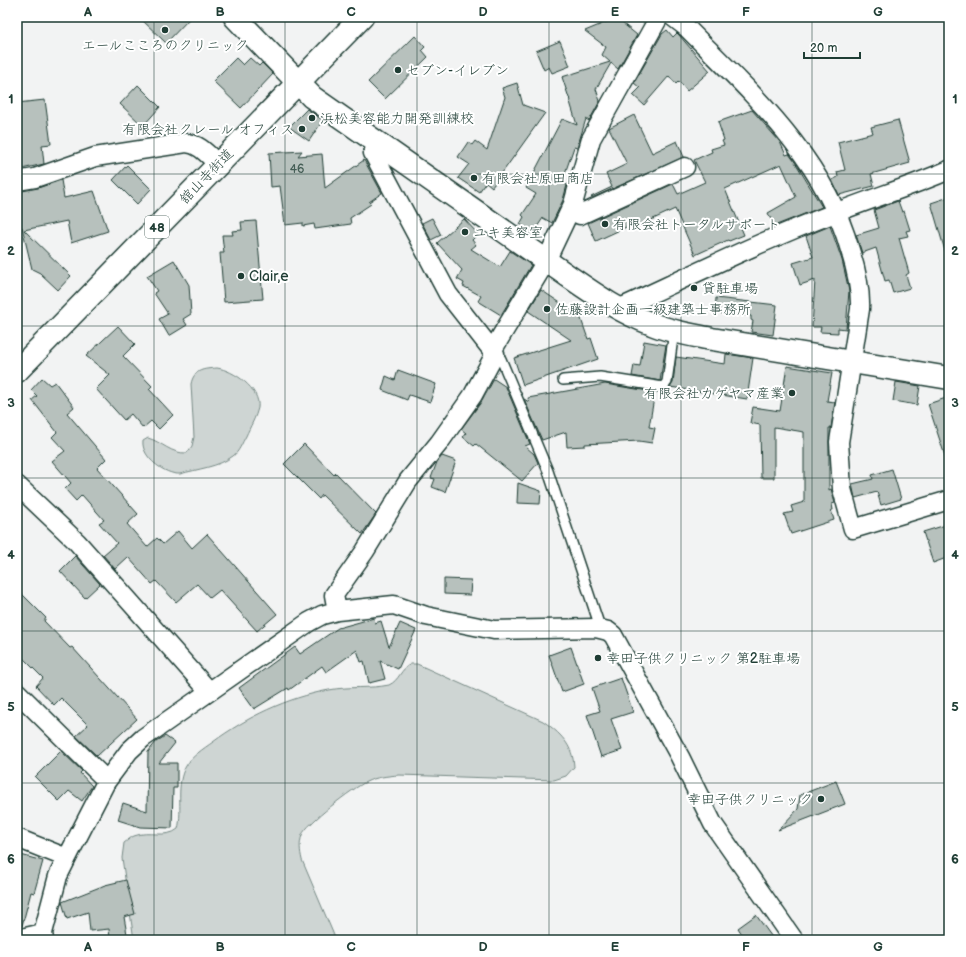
<svg xmlns="http://www.w3.org/2000/svg" width="966" height="957" font-family="'Balsamiq Sans','Klee One',sans-serif">
<style>
.green{fill:#ced5d3;stroke:#768984}
.building{fill:#b7c1bd;stroke:#1f3d34}
.lines{fill:none;stroke-linecap:round;stroke-linejoin:round}
.lane-casing{stroke:#1f3d34;stroke-width:12}
.street-casing{stroke:#1f3d34;stroke-width:21}
.secondary-casing{stroke:#1f3d34;stroke-width:25}
.primary-casing{stroke:#1f3d34;stroke-width:25}
.lane{stroke:#fff;stroke-width:9}
.street{stroke:#fff;stroke-width:18}
.secondary{stroke:#fff;stroke-width:22}
.primary{stroke:#fff;stroke-width:22}
.grid{fill:none;stroke:#1f3d34;stroke-width:1;stroke-opacity:0.55}
.poi-dot{fill:#1f3d34;stroke:#fff;stroke-width:1.5}
.labels{text-anchor:middle;stroke-width:4;stroke-linejoin:round;paint-order:stroke}
.number-label{font-size:12px;fill:#455e56}
.shield{fill:#fff;stroke:#627771;stroke-width:1}
.shield-label{font-size:13px;font-weight:bold;fill:#1f3d34}
.poi-label{font-size:14px;fill:#1f3d34;stroke:#fff;text-anchor:start}
.street-label{font-size:14px;fill:#1f3d34;stroke:#fff}
.neatline{fill:none;stroke:#1f3d34;stroke-width:1.5}
.grid-label{font-size:13px;text-anchor:middle;font-weight:bold;fill:#1f3d34}
</style>
<rect width="100%" height="100%" fill="#f2f3f3"/>
<filter id="ink" filterUnits="userSpaceOnUse"><feTurbulence type="fractalNoise" baseFrequency=".025" numOctaves="2"/><feDisplacementMap in="SourceGraphic" scale="8" xChannelSelector="R" yChannelSelector="G"/><feConvolveMatrix kernelMatrix="1 2 1 2 8 2 1 2 1" color-interpolation-filters="sRGB"/></filter>
<g filter="url(#ink)">
<!-- green -->
<path class="green" d="M 217,368 C 233,370 261,389 258,408 C 256,417 250,427 246,436 C 242,443 239,452 233,456 C 219,467 197,469 180,474 C 165,475 141,457 143,441 L 148,438 C 162,442 171,454 187,453 L 192,446 L 194,437 L 191,384 C 194,369 204,369 217,368 Z
M 411,664 L 417,664 L 543,721 C 560,733 573,745 574,767 L 566,776 L 554,780 L 399,775 C 387,776 376,777 366,782 C 353,788 306,824 302,835 C 299,844 300,851 302,860 L 336,940 L 134,940 L 122,858 L 124,843 C 127,841 131,837 134,836 C 149,830 166,839 178,829 C 183,810 175,784 186,766 C 192,756 203,749 213,742 C 247,717 286,698 329,690 C 349,686 370,689 389,685 C 400,680 400,669 411,664 Z"/>
<!-- building -->
<path class="building" d="M 139,17 L 191,17 L 166,43 Z
M 616,18 L 637,35 L 618,69 L 611,63 L 596,89 L 600,101 L 589,121 L 586,119 L 577,148 L 574,147 L 562,182 L 567,185 L 563,200 L 552,223 L 543,218 L 533,233 L 520,224 L 524,217 L 522,215 L 536,194 L 526,188 L 562,119 L 577,125 L 570,102 L 571,100 L 569,98 L 562,77 L 610,62 L 602,55 L 606,47 L 585,31 Z
M 667,30 L 673,37 L 677,33 L 679,35 L 710,71 L 687,91 L 679,81 L 676,84 L 669,76 L 644,105 L 633,95 L 640,88 L 634,83 L 662,34 Z
M 415,36 L 425,47 L 422,50 L 428,57 L 385,99 L 368,82 Z
M 560,41 L 570,66 L 552,73 L 549,67 L 544,70 L 536,51 Z
M 236,58 L 243,65 L 250,58 L 259,66 L 262,63 L 273,74 L 241,108 L 213,81 Z
M 517,83 L 523,105 L 545,113 L 492,187 L 486,182 L 479,192 L 458,178 L 469,164 L 458,157 L 468,142 L 472,145 L 475,141 L 487,150 L 505,97 L 502,88 Z
M 138,85 L 160,107 L 143,126 L 120,104 Z
M 45,100 L 51,144 L 42,145 L 44,164 L 17,170 L 17,151 L 22,150 L 17,103 Z
M 307,109 L 323,120 L 309,141 L 289,127 Z
M 752,110 L 780,142 L 786,155 L 789,154 L 795,162 L 822,207 L 774,226 L 768,213 L 796,197 L 781,164 L 725,189 L 744,235 L 729,241 L 728,240 L 695,255 L 675,209 L 636,227 L 635,223 L 596,241 L 588,223 L 673,184 L 678,194 L 705,182 L 694,160 L 712,152 L 711,149 L 724,145 L 722,141 L 724,140 L 718,122 Z
M 634,115 L 652,153 L 677,141 L 684,157 L 592,198 L 591,197 L 612,187 L 606,174 L 627,164 L 609,128 Z
M 898,120 L 910,163 L 871,174 L 874,186 L 839,195 L 832,180 L 838,177 L 837,172 L 845,170 L 838,142 L 873,133 L 871,127 Z
M 302,151 L 298,156 L 322,154 L 325,188 L 364,160 L 382,193 L 369,202 L 371,204 L 350,218 L 351,224 L 315,229 L 314,224 L 303,226 L 303,223 L 285,225 L 280,186 L 271,187 L 269,153 Z
M 127,165 L 151,189 L 137,204 L 113,180 Z
M 61,180 L 64,198 L 94,191 L 108,231 L 71,243 L 67,221 L 24,230 L 71,276 L 58,290 L 40,273 L 32,269 L 22,227 L 17,228 L 17,192 L 38,188 Z
M 949,197 L 949,251 L 945,251 L 931,203 Z
M 898,201 L 902,212 L 904,211 L 910,230 L 906,231 L 908,236 L 899,238 L 909,273 L 906,275 L 910,288 L 893,293 L 889,280 L 885,281 L 876,248 L 862,253 L 856,235 L 879,228 L 874,210 Z
M 432,218 L 441,235 L 431,240 L 422,223 Z
M 464,219 L 478,234 L 472,240 L 476,245 L 471,249 L 500,267 L 510,251 L 531,265 L 501,315 L 478,301 L 481,296 L 463,286 L 464,283 L 457,279 L 462,270 L 437,243 Z
M 256,221 L 263,299 L 224,302 L 220,253 L 224,253 L 222,235 L 233,235 L 232,231 L 242,230 L 241,222 Z
M 830,226 L 842,260 L 849,291 L 846,329 L 838,328 L 838,333 L 820,332 L 821,327 L 812,327 L 815,280 L 800,285 L 793,263 L 813,257 L 806,236 Z
M 174,260 L 189,285 L 191,314 L 183,319 L 187,325 L 169,336 L 159,319 L 168,314 L 154,293 L 157,291 L 147,276 Z
M 541,290 L 580,316 L 588,339 L 591,338 L 598,359 L 523,385 L 514,358 L 571,340 L 528,311 Z
M 716,298 L 777,305 L 773,335 L 751,332 L 753,321 L 751,320 L 751,316 L 715,313 Z
M 118,326 L 135,344 L 123,356 L 152,386 L 149,389 L 173,415 L 159,429 L 151,421 L 143,428 L 131,414 L 124,420 L 96,389 L 110,375 L 86,356 Z
M 644,341 L 666,345 L 660,381 L 632,376 L 634,365 L 640,366 Z
M 726,354 L 753,358 L 747,399 L 670,387 L 673,383 L 676,357 L 725,364 Z
M 787,366 L 832,373 L 827,401 L 835,402 L 831,428 L 829,428 L 829,490 L 831,489 L 835,503 L 832,504 L 833,510 L 831,510 L 834,520 L 791,534 L 784,514 L 793,512 L 791,506 L 804,502 L 804,432 L 774,427 L 774,478 L 761,478 L 760,425 L 750,423 L 753,407 L 780,411 Z
M 398,370 L 436,384 L 430,402 L 409,395 L 407,400 L 382,390 L 386,376 L 395,380 Z
M 42,378 L 50,385 L 55,382 L 74,407 L 67,413 L 106,459 L 97,468 L 138,514 L 127,524 L 147,547 L 157,538 L 163,544 L 178,531 L 192,548 L 207,534 L 277,614 L 257,631 L 220,590 L 210,598 L 197,584 L 176,602 L 156,581 L 152,584 L 128,557 L 115,569 L 103,555 L 117,543 L 99,523 L 104,520 L 82,495 L 76,501 L 65,489 L 71,483 L 52,461 L 65,451 L 52,437 L 57,432 L 32,400 L 37,396 L 31,390 Z
M 494,379 L 506,387 L 530,444 L 525,446 L 534,454 L 538,463 L 522,481 L 476,444 L 474,446 L 463,437 L 466,433 L 461,429 L 482,401 Z
M 896,382 L 920,386 L 917,405 L 893,401 Z
M 605,384 L 655,392 L 649,427 L 655,428 L 652,443 L 639,441 L 585,444 L 585,446 L 567,447 L 566,432 L 542,440 L 524,399 L 529,402 L 528,398 Z
M 949,397 L 949,459 L 946,459 L 928,404 Z
M 304,444 L 334,475 L 336,473 L 376,514 L 362,534 L 322,495 L 319,499 L 284,464 Z
M 442,456 L 456,461 L 445,492 L 432,487 L 435,479 L 431,478 L 437,462 Z
M 892,469 L 901,499 L 881,505 L 877,492 L 855,498 L 852,484 L 873,479 L 872,475 Z
M 518,483 L 541,491 L 540,504 L 517,503 Z
M 949,524 L 949,557 L 933,563 L 923,532 Z
M 75,556 L 100,584 L 85,598 L 60,571 Z
M 444,579 L 471,580 L 470,595 L 444,594 Z
M 17,589 L 46,618 L 44,621 L 70,648 L 72,647 L 137,719 L 97,756 L 76,736 L 88,725 L 61,698 L 54,705 L 36,686 L 43,678 L 17,652 Z
M 374,618 L 375,623 L 381,621 L 389,647 L 400,623 L 416,630 L 398,669 L 380,661 L 385,679 L 369,683 L 364,661 L 361,662 L 357,650 L 326,672 L 322,666 L 289,690 L 288,688 L 254,709 L 239,688 L 295,647 L 300,654 L 338,628 Z
M 571,647 L 584,684 L 562,692 L 549,655 Z
M 621,678 L 633,712 L 611,719 L 622,750 L 601,757 L 587,715 L 600,711 L 592,688 Z
M 165,736 L 175,743 L 159,763 L 177,763 L 177,788 L 173,788 L 172,828 L 140,827 L 118,820 L 123,803 L 147,811 L 148,752 L 156,742 Z
M 61,751 L 82,771 L 80,773 L 92,786 L 82,801 L 69,791 L 59,801 L 35,777 Z
M 836,781 L 845,804 L 778,830 L 798,809 L 800,795 Z
M 17,854 L 43,861 L 34,893 L 31,892 L 22,926 L 17,925 Z
M 126,880 L 135,914 L 124,917 L 128,940 L 110,940 L 109,929 L 90,931 L 88,912 L 67,919 L 62,902 L 105,885 Z
M 756,915 L 774,940 L 746,940 L 738,928 Z"/>
<g class="lines">
<defs>
<path id="lane" d="M 495,354 L 501,359 L 548,471 L 598,621 L 598,628
M 563,380 L 600,377 L 663,387 L 667,382 L 674,331"/>
<path id="street" d="M 673,17 L 686,27 C 751,93 824,157 850,250 C 856,269 861,289 860,309 L 839,442 L 842,489 L 853,529 L 949,500
M 17,181 L 35,178 L 95,157 L 186,143 C 200,144 208,155 218,164
M 570,210 L 580,215 L 685,167
M 618,309 C 690,276 761,241 835,213 C 873,198 912,186 949,170
M 492,351 L 546,261 L 573,204 L 591,139 L 659,17
M 17,485 L 77,542 L 209,691
M 337,611 L 334,595 L 365,551 L 408,481 L 439,443 L 473,395 L 495,354 L 448,294 L 373,153 L 379,144
M 17,692 L 107,781
M 17,838 L 67,858
M 17,939 L 43,933
M 44,940 L 43,933 L 58,876 L 67,858 L 106,782 L 129,751 L 143,738 L 309,622 L 322,615 L 337,611 L 394,605 L 426,616 L 494,630 L 596,628 L 608,631 L 613,635 L 680,757 L 713,824 L 794,940"/>
<path id="secondary" d="M 235,17 L 312,97 L 571,278 C 597,296 622,313 652,324 C 671,332 692,335 712,339 L 949,378"/>
<path id="primary" d="M 17,371 L 362,17"/>
</defs>
<!-- lane casing -->
<use href="#lane" class="lane-casing"/>
<!-- street casing -->
<use href="#street" class="street-casing"/>
<!-- secondary casing -->
<use href="#secondary" class="secondary-casing"/>
<!-- primary casing -->
<use href="#primary" class="primary-casing"/>
<!-- lane -->
<use href="#lane" class="lane"/>
<!-- street -->
<use href="#street" class="street"/>
<!-- secondary -->
<use href="#secondary" class="secondary"/>
<!-- primary -->
<use href="#primary" class="primary"/>
</g>
</g>
<!-- grid -->
<path class="grid" d="M 154,17 L 154,940M 285,17 L 285,940M 417,17 L 417,940M 549,17 L 549,940M 681,17 L 681,940M 812,17 L 812,940M 17,174 L 949,174M 17,326 L 949,326M 17,478 L 949,478M 17,631 L 949,631M 17,783 L 949,783"/>
<!-- markers -->
<g class="poi-dot">
<circle cx="165" cy="30" r="4"/>
<circle cx="398" cy="70" r="4"/>
<circle cx="312" cy="118" r="4"/>
<circle cx="302" cy="129" r="4"/>
<circle cx="474" cy="178" r="4"/>
<circle cx="605" cy="224" r="4"/>
<circle cx="465" cy="232" r="4"/>
<circle cx="241" cy="276" r="4"/>
<circle cx="694" cy="288" r="4"/>
<circle cx="547" cy="309" r="4"/>
<circle cx="792" cy="393" r="4"/>
<circle cx="598" cy="658" r="4"/>
<circle cx="821" cy="799" r="4"/>
</g>
<g class="labels">
<!-- number labels -->
<g class="number-label">
<text x="297" y="173">46</text>
</g>
<!-- shield labels -->
<rect class="shield" x="145" y="216" width="24" height="22" rx="3"/>
<g class="shield-label">
<text x="157" y="232">48</text>
</g>
<!-- poi labels -->
<g class="poi-label">
<text x="165" y="50" text-anchor="middle">エールこころのクリニック</text>
<text x="406" y="75">セブン-イレブン</text>
<text x="320" y="123">浜松美容能力開発訓練校</text>
<text x="294" y="134" text-anchor="end">有限会社クレール オフィス</text>
<text x="482" y="183">有限会社原田商店</text>
<text x="613" y="229">有限会社トータルサポート</text>
<text x="473" y="237">ユキ美容室</text>
<text x="249" y="281">Clair,e</text>
<text x="702" y="293">貸駐車場</text>
<text x="555" y="314">佐藤設計企画一級建築士事務所</text>
<text x="784" y="398" text-anchor="end">有限会社カゲヤマ産業</text>
<text x="606" y="663">幸田子供クリニック 第2駐車場</text>
<text x="813" y="804" text-anchor="end">幸田子供クリニック</text>
</g>
<!-- street labels -->
<g class="street-label">
<text transform="translate(206 176) rotate(-46)" y="5">舘山寺街道</text>
</g>
</g>
<!-- margin -->
<rect width="966" height="957" fill="none" stroke="#fff" stroke-width="44"/>
<!-- scale -->
<path d="M804 52v6h56v-6" fill="none" stroke="#1f3d34" stroke-width="2"/>
<text x="810" y="52" font-size="12" fill="#1f3d34" stroke="#ffffff" stroke-width="3" paint-order="stroke">20 m</text>
<rect x="22" y="22" width="922" height="913" class="neatline"/>
<g class="grid-label">
<text x="88" y="16">A</text>
<text x="220" y="16">B</text>
<text x="351" y="16">C</text>
<text x="483" y="16">D</text>
<text x="615" y="16">E</text>
<text x="746" y="16">F</text>
<text x="878" y="16">G</text>
<text x="11" y="103">1</text>
<text x="955" y="103">1</text>
<text x="11" y="255">2</text>
<text x="955" y="255">2</text>
<text x="11" y="407">3</text>
<text x="955" y="407">3</text>
<text x="11" y="559">4</text>
<text x="955" y="559">4</text>
<text x="11" y="711">5</text>
<text x="955" y="711">5</text>
<text x="11" y="863">6</text>
<text x="955" y="863">6</text>
<text x="88" y="951">A</text>
<text x="220" y="951">B</text>
<text x="351" y="951">C</text>
<text x="483" y="951">D</text>
<text x="615" y="951">E</text>
<text x="746" y="951">F</text>
<text x="878" y="951">G</text>
</g>
</svg>
